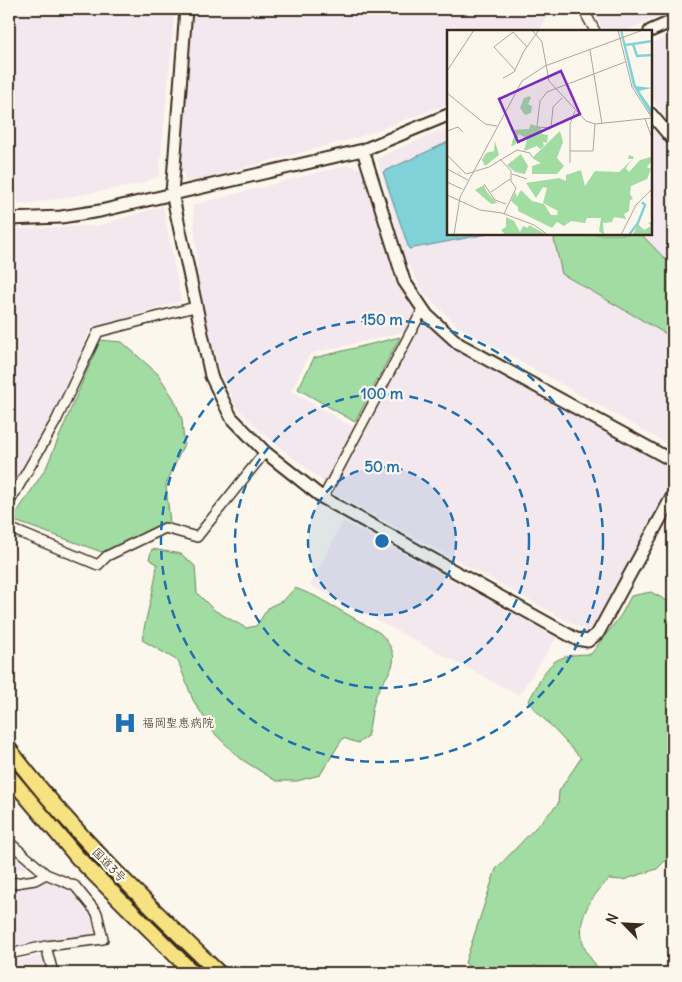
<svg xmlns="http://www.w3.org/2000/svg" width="682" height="982" font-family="Delius,'Klee One',sans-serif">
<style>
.built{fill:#f3e8ee}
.green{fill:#a1dca2;stroke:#6e8360}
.water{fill:#81d2d8;stroke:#658f8e}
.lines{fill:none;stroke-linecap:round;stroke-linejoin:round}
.minor-casing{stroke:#3b2a1e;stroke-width:12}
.tertiary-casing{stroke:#3b2a1e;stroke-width:15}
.trunk-casing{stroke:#3b2a1e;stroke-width:18}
.minor{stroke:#fbf7ec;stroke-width:9}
.tertiary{stroke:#fbf7ec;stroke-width:11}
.trunk{stroke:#f6e281;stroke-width:14}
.ring{fill:none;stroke:#1f6fb2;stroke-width:2.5;stroke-dasharray:9 6}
.labels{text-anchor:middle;stroke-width:4.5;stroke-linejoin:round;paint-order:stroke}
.poi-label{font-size:12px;fill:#3b2a1e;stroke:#fbf7ec;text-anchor:start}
.street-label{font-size:12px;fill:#3b2a1e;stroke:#fbf7ec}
.inset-river{fill:none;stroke:#81d2d8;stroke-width:2.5}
.inset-road{fill:none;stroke:#aea59a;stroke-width:1}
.view{fill:#7b2cbf;fill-opacity:0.15;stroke:#7b2cbf;stroke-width:2.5}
.inset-edge{fill:none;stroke:#3b2a1e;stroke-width:2.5}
.centre{fill:#1f6fb2;stroke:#fbf7ec;stroke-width:2.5}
.ring-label{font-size:15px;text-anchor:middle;font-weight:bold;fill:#1f6fb2;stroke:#fbf7ec;stroke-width:4.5;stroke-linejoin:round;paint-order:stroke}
</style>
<rect width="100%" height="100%" fill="#fbf7ec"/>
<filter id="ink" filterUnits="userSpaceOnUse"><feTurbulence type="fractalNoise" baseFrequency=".02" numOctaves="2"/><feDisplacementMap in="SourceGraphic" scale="10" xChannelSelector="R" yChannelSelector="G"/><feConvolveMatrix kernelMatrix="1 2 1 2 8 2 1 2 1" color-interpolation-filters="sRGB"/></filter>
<g filter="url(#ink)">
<!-- built -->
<path class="built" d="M 9,9 L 175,9 L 159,176 L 138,185 L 27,204 L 9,201 Z
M 194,9 L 551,9 L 539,31 L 448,31 L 448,104 L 359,137 L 187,183 L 180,168 Z
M 592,9 L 673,9 L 673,11 L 626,31 L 604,31 Z
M 673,33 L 673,127 L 651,98 L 651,44 Z
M 448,127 L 448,234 L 557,234 L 554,239 L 562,274 L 673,338 L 673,447 L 459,327 L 424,293 L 405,258 L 377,158 Z
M 651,127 L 673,153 L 673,267 L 641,234 L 651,234 Z
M 347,165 L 362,169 L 396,282 L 415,310 L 404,332 L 310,354 L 291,391 L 353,427 L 325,483 L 266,436 L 236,407 L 219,368 L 200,303 L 193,205 Z
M 163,206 L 181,301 L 90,329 L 47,436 L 9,511 L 9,229 L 97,226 Z
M 424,321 L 455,349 L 673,470 L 673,477 L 594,627 L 586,631 L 333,493 Z
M 343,521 L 557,637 L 519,695 L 310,585 Z
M 9,849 L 36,867 L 9,871 Z
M 43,881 L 70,890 L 92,917 L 95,935 L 9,951 L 9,889 Z
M 44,955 L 47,973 L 9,973 L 9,962 Z"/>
<!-- green -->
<path class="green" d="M 557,234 L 641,234 L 673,267 L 673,338 L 562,274 L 554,239 Z
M 400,337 L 355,422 L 298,389 L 314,358 Z
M 100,340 L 122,342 L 158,374 L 174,399 L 182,419 L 184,444 L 166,485 L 170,523 L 126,547 L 102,552 L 12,520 L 46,468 Z
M 152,549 L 181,554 L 195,566 L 197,593 L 214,610 L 246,628 L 256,626 L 269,607 L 284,600 L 295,588 L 315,596 L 380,633 C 409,664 384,672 375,698 C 371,710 371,724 367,737 L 358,743 L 343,738 L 320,775 L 297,781 L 276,781 L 241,759 L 214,733 L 193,700 L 178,661 L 142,640 C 146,614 155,589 157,564 L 149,559 Z
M 651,592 L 673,604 L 673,853 L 657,869 L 623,880 L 609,879 C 591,898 575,918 584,946 C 587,955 596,965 601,973 L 543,973 L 535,965 L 528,973 L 477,973 L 465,963 L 496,869 L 558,804 L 559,791 L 581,758 L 528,702 C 548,668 547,654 591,654 L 621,615 L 631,596 Z"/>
<!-- water -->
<path class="water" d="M 448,142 L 448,234 L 487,234 L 409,249 L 383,172 Z"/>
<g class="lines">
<defs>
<path id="minor" d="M 583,9 L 595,31
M 323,498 L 423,309
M 9,503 L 56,421 L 98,332 L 195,307
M 9,528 L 98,565 L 107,556 L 165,528 L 197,537 L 265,452
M 9,842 L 46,874 L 35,880 L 9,884
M 46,874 L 75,886 L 97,913 L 103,939 L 46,946
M 9,954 L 46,946 L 53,973"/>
<path id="tertiary" d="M 186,9 L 172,193 L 211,376 L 231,417 L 265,452 L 323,498 L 576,639 L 588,641 L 598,633 L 673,495
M 650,31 L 673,21
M 651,114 L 673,140
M 363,150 L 404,281 L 427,315 L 459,344 L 673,461
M 9,219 L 61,217 L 100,211 L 363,150 L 448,115"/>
<path id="trunk" d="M 9,749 C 71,831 145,902 219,973
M 9,776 L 78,858 L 193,973"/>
</defs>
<!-- minor casing -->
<use href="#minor" class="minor-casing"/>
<!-- tertiary casing -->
<use href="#tertiary" class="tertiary-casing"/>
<!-- trunk casing -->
<use href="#trunk" class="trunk-casing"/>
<!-- minor -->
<use href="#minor" class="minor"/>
<!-- tertiary -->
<use href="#tertiary" class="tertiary"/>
<!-- trunk -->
<use href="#trunk" class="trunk"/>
</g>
</g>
<!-- distance rings -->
<circle cx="382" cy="541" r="74" fill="#1f6fb2" fill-opacity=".12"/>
<g class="ring">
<circle cx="382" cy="541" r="74"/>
<circle cx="382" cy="541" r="147"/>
<circle cx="382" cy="541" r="221"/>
</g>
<!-- icons -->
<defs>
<symbol id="hospital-bare" viewBox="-9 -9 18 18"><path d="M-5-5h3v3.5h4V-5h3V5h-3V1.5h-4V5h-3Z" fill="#1f6fb2" stroke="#fbf7ec" stroke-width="2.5" paint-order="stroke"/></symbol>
</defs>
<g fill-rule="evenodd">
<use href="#hospital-bare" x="109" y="707" width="32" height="32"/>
</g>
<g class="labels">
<!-- poi labels -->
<g class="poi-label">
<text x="142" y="727">福岡聖恵病院</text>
</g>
<!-- street labels -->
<g class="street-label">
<text transform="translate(109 865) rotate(46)" y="4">国道3号</text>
</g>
</g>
<!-- overview -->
<g transform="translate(447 30)">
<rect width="205" height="205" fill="#fbf7ec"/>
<path d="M 83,66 L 84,68 L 81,74 L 85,76 L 84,83 L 78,85 L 73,78 L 77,68 ZM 84,94 L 94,98 L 95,104 L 101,105 L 100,113 L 96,112 L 97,116 L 93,119 L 90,116 L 77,121 L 80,109 L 72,104 L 68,115 L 64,116 L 68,103 L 63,100 L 82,99 ZM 113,101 L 116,112 L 110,128 L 117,136 L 110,144 L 85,144 L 85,136 L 94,133 L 85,128 ZM 48,111 L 52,125 L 38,136 L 35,130 L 39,123 L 47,121 ZM 74,124 L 81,136 L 78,144 L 68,142 L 60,135 ZM 182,125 L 187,127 L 179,138 L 182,142 L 193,130 L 204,127 L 205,131 L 200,137 L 204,139 L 200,149 L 184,156 L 183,164 L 186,169 L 183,170 L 182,181 L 177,184 L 179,189 L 167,187 L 165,192 L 156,193 L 157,205 L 152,201 L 154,188 L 140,188 L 138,193 L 124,191 L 117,196 L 110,192 L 105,198 L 71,181 L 71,177 L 64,171 L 68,162 L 70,167 L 74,160 L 85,171 L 97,174 L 104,185 L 110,185 L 111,181 L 96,173 L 100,158 L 96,157 L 89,168 L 79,153 L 112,148 L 119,151 L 119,145 L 134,140 L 138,156 L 148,141 L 172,142 L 186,129 L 181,129 ZM 37,155 L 39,161 L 50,173 L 44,174 L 28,160 ZM 59,187 L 67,191 L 73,202 L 76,196 L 81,198 L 82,195 L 100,205 L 59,205 L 54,200 L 59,197 ZM 201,192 L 205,193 L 205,205 L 186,205 L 191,194 L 197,200 L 204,196 Z" fill="#a1dca2"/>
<path d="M 173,0 L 175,0 L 189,56 L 205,58 L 192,61 L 204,78 L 205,87 L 186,56 Z" fill="#81d2d8"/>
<path class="inset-river" d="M 186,14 L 205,11M 177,15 L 186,14 L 190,26 L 205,25M 182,205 L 191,193 L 198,175 L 195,172"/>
<path class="inset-road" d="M 85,0 L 95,12 L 102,51 L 139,91 L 148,94 L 205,88M 171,0 L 185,57 L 205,88M 143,20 L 155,94M 68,40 L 47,17 L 66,2 L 80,17M 0,41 L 27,0M 56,48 L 67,42 L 77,21 L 92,0M 0,63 L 38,94 L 50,96M 115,68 L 106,77 L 104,98 L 90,97 L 93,71 L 100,62 L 178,32M 198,89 L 205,108M 0,101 L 11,97 L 16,102M 123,121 L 146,121 L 148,94M 0,125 L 19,144 L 42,137 L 70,120 L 83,123 L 85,127M 53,129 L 64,141 L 64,151 L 69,158 L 57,184M 123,133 L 123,94 L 128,81M 0,139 L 21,150M 65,144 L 80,149M 0,152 L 15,159M 37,154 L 48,170 L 59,174M 44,162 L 63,149M 0,165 L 33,180 L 55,183 L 87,195 L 101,205M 7,205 L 13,167 L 75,51 L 98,36 L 196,0M 174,205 L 189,175 L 205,159"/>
<path class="view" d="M 114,41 L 133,84 L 71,112 L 52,69 Z"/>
<rect width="205" height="205" class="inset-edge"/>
</g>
<circle cx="382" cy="541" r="8" class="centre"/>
<g class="ring-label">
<text x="382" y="325">150 m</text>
<text x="382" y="399">100 m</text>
<text x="382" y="472">50 m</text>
</g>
<!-- margin -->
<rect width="682" height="982" fill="none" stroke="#fbf7ec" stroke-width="30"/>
<rect x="15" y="15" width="652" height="952" fill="none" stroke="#3b2a1e" stroke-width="2" filter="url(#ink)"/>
<!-- north arrow -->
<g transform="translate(624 924) rotate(294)" stroke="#fbf7ec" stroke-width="4" paint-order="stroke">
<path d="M0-4L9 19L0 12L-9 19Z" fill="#3b2a1e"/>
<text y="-8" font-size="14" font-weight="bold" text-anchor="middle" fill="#3b2a1e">N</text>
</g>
</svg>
